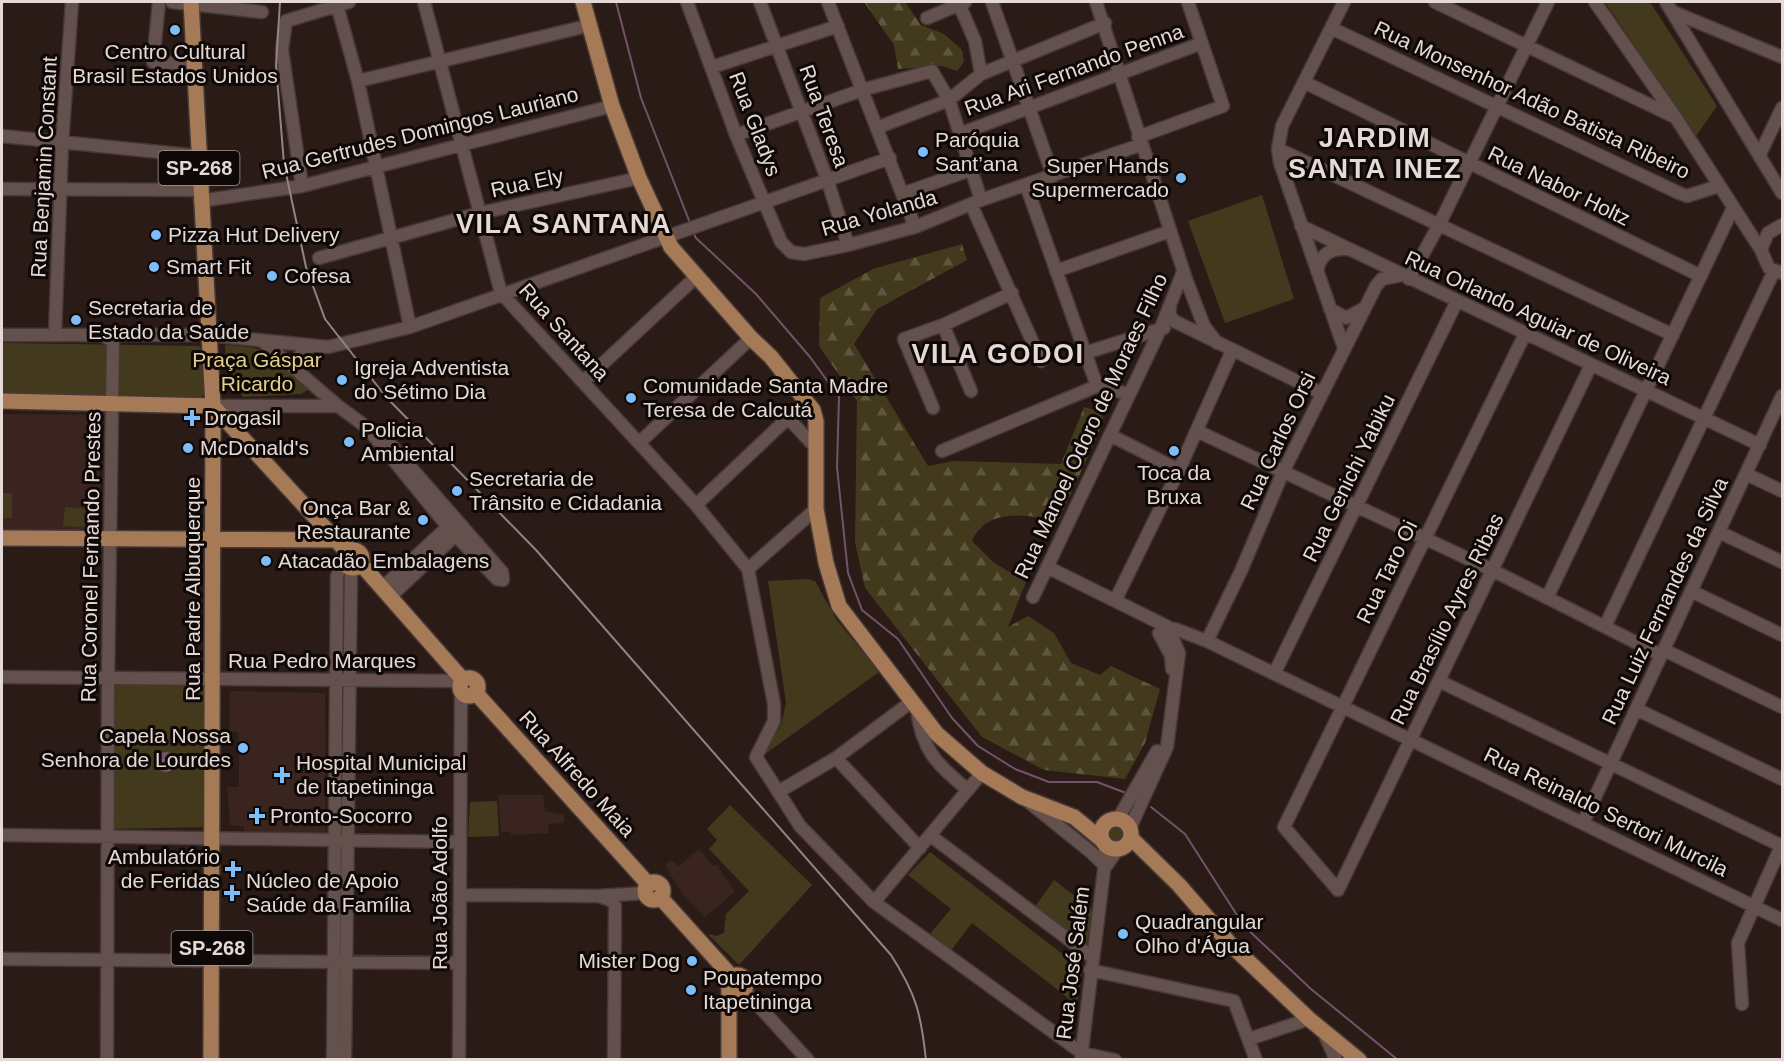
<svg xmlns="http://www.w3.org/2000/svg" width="1784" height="1061" font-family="Arial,sans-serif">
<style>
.built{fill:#3a241f}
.green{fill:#433a1d}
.forest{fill:url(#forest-firs)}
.water{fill:url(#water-waves)}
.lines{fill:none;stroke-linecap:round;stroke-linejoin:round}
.stream{stroke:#74526c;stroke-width:2}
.minor-casing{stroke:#453937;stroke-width:15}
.major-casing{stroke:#453937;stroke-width:18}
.minor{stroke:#64514d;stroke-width:12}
.major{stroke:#a67a56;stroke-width:15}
.rail{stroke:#918481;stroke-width:2}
.poi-dot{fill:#7dbef9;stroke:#0e0806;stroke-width:2}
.labels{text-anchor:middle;stroke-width:6;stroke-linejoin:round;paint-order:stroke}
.shield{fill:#0e0806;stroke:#a49a98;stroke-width:1.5}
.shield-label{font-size:20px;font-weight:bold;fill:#e5d9d7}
.poi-label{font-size:21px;fill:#e5d9d7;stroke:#0e0806;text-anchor:start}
.street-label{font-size:21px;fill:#e5d9d7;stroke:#0e0806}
.park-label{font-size:21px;fill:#e3ce8b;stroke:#0e0806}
.district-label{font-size:27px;font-weight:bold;letter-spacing:1.5px;fill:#e5d9d7;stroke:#0e0806}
</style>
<defs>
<pattern id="forest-firs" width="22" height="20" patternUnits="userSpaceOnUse" patternTransform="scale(1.5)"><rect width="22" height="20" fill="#433a1d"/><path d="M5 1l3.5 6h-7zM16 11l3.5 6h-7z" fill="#5e563d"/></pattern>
<pattern id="water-waves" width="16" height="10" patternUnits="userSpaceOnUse" patternTransform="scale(1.5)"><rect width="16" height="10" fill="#74526c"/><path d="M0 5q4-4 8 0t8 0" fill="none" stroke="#886a80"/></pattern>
</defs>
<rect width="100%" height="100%" fill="#2b1b17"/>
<!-- built -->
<path class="built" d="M 2,414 L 99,415 L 100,531 L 2,530 Z
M 230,691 L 325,693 L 326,835 L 244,833 L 244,827 L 230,825 L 227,787 L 239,787 L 239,742 L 238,733 L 229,731 Z
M 498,795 L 543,795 L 545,811 L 564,815 L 564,823 L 548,824 L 549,833 L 511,835 L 511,832 L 501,832 Z
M 699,849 L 713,866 L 717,865 L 735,892 L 705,917 L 683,895 L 665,866 L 671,860 L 679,866 Z"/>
<!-- green -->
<path class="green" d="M 1605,2 L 1650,2 L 1717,106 L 1696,136 Z
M 1262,195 L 1294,299 L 1225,323 L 1188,221 Z
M 2,343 L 199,346 L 203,351 L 207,389 L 201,398 L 2,396 Z
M 225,345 C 255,347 268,348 291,368 C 300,375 306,378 308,390 L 301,394 L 243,397 L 238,388 L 227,385 Z
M 2,493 L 12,493 L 12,518 L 2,518 Z
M 65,507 L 97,509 L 97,528 L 63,526 Z
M 807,579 L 815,581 L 836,619 L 879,672 L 761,757 L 781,725 L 786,703 L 768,581 Z
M 111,681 L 208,685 L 208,827 L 109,829 Z
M 497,801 L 499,836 L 468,837 L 470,802 Z
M 730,805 L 812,885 L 739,965 L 708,934 L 716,936 L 724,933 L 726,914 L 749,891 L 709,849 L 717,840 L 707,829 Z
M1104 834a12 12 0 1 1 24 0a12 12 0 1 1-24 0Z
M 930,852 L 1082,969 L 1077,1005 L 972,923 L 949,953 L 929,935 L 951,909 L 908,875 Z
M 1054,880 L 1092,909 L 1087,947 L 1034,908 Z"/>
<!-- forest -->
<path class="forest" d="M 864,2 L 905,2 L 921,25 L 944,34 L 962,50 L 964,62 L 957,71 L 942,66 L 898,69 L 894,45 Z
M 962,244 L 967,260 L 877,309 L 854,344 L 928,466 L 954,461 L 1061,464 L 1084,407 L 1098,411 L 1103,417 L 1100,430 L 1058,522 C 1030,514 986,507 972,541 L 993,562 L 1026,582 L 1008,627 L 1028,616 L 1054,633 L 1071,663 L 1100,675 L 1111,666 L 1160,689 L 1145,743 L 1125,779 L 1044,770 L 982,737 L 865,588 L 855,542 L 857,401 L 819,346 L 820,298 L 873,269 Z"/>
<!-- water -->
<path class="water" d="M156 762a10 10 0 1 1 20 0a10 10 0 1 1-20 0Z"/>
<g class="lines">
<!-- stream -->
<path class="stream" d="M 616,2 L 641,98 L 690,223
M 693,232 L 696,238 L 756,294 L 810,357 L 839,397 L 837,467 L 848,573 L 862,610 L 898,639 L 952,718 L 978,746 L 1015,769 L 1049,782 L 1097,782 L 1126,793
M 1151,807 L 1185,834 L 1244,926 L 1311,989 L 1398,1060"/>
<defs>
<path id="minor" d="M 159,2 L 153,62 L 195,64
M 172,2 L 262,12
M 424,2 L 501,293 L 696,505 L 748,569 L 774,704 L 774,721 L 756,757 L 800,826 L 874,902 L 1082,1053 L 1115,1060
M 687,2 L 736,135 L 781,242 L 791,252 L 804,254 L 848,245 L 915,227 L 981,200 L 1140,145
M 760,2 L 827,179 L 848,245
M 828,2 L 915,227
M 992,2 L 1053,176
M 1096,2 L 1186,279 L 1204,326 L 1217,343
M 1344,2 L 1282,126 L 1278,149 L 1280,163 L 1344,348
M 1435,2 L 1675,117
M 1595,2 L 1676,118 L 1761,250
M 1666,2 L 1782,193
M 337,5 L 358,81 L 410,327
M 1673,12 L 1782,57
M 927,18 L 965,2
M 1331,28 L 1679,193 L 1687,196 L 1719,186
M 712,67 L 838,26
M 981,74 L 1105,23
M 358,81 L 591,25
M 1304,82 L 1701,276
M 879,127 L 949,100 L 981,74 L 975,41 L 959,4
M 959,134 L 1202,43
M 736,135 L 862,90 L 932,71 L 949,100 L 981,200
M 2,136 L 199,156
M 1138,137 L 1223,106 L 1188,2
M 1278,149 L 1673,335
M 1760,154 L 1782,108
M 1026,185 L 1097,386 L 1129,394
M 302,186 L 282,50 L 286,21 L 349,2
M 2,189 L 200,190
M 902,194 L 970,170
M 200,201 L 302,186 L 612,106
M 971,204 L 1041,361
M 1782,225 L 1768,233 L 1761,250 L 1769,268 L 1782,273
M 1301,226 L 1760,445
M 319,258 L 480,213 L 639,178
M 1056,271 L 1170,231
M 1317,271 C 1320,255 1330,248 1346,249
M 1409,279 L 1439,225 L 1548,2
M 1170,308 L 1169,314 L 1174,321 L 1321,393
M 1330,309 L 1346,318 L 1363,309
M 943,325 L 971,391
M 1525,334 L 1284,827 L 1338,890 L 1591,365
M 2,335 L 197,335 L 205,331 L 208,323
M 55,335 L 62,144 L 72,2
M 103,335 L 113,342 L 108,678 L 107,1060
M 208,335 L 328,347 L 410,327 L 890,158
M 261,340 L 338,406 L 392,446 L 502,572 L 503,580 L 497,579 L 448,527 L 369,430
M 1085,353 L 1164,328
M 299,372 L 300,355 L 311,346
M 583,382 L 696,277
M 213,406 L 338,406
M 933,408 L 904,339 L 943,325 L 1012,293
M 788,418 L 816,448
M 1197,431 L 1492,570 L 1661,655
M 1110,435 L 1179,470
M 639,443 L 751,338
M 942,451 L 1097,386
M 1746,474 L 1782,491
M 696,505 L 807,400
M 1719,532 L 1782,562
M 1047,567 L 1168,627 L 1179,653 L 1167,747 L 1130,828
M 748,569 L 816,509
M 382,588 L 453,522
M 1691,591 L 1782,635
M 390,597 L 461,530
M 1033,597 L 1160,330 L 1183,272
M 1547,598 L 1733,208
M 1116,599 L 1179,470 L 1232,351
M 1608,620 L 1774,271
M 1159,633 L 1171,656 L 1172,669
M 1163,640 L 1168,631 L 1175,629 L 1207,641 L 1782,920
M 1207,641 L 1241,571 L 1283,472 L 1376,286 L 1382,279 L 1402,275
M 1664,650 L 1782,707
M 1275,672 L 1457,301
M 2,677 L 462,681
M 1439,681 L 1782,846
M 1636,709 L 1782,779
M 917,710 C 922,750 937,765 968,790
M 836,758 L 920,848
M 778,792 L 836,758 L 911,702
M 1030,803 L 1092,853 L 1104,865
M 1118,819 L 1157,751
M 1583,823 L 1782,396
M 2,835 L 460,842
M 931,836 L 1092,957
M 1104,869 L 1117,850
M 460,895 L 598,896 L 646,893
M 599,896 L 612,901 L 615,906 L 614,1060
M 874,902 L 982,773
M 2,959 L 459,963
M 1090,970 L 1234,1001 L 1256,1060
M 744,990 L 808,1060
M 1742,1004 L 1738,943 L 1782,844
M 1324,1033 L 1336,1060
M 1249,1039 L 1309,1019
M 1081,1058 L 1104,870 L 1105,844
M 333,1060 L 337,576 L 343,560
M 345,1060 L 351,569
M 459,1060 L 461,690"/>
<path id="major" d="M 191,2 L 213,406 L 211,1060
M 583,2 L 612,106 L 639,178 L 671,247 L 751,338 L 771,357 L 813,410 L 816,421 L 816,509 L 826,563 L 839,606 L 937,734 L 982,773 L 1022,797 L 1074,817 L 1102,840
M 2,401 L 213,406
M 213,406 L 347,552
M 2,538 L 346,540
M344 559a9 9 0 1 1 18 0a9 9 0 1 1-18 0Z
M 361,564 L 463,680
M460 687a9 9 0 1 1 18 0a9 9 0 1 1-18 0Z
M 475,692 L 649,885
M1101 834a15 15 0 1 1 30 0a15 15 0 1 1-30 0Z
M 1131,838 L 1179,885 L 1231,945 L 1309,1019 L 1359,1060
M645 891a9 9 0 1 1 18 0a9 9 0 1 1-18 0Z
M 660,897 L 732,977
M728 984a9 9 0 1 1 18 0a9 9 0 1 1-18 0Z
M 729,986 L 729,1060"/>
</defs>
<!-- minor casing -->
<use href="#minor" class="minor-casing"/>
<!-- major casing -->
<use href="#major" class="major-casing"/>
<!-- minor -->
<use href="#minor" class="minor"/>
<!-- major -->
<use href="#major" class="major"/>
<!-- rail -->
<path class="rail" d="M 280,2 L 276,65 L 284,164 L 306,267 L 325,319 L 386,397 L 536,550 L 891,955 C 916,994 921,1013 926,1060"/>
</g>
<!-- markers -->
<g class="poi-dot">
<circle cx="175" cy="30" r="6"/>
<circle cx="923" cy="152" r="6"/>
<circle cx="1181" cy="178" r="6"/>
<circle cx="156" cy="235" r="6"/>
<circle cx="154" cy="267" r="6"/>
<circle cx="272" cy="276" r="6"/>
<circle cx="76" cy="320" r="6"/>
<circle cx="342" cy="380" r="6"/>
<circle cx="631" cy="398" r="6"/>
<path d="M189 409h6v6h6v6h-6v6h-6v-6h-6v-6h6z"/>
<circle cx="349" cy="442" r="6"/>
<circle cx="188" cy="448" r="6"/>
<circle cx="1174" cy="451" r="6"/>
<circle cx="457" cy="491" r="6"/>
<circle cx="423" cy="520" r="6"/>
<circle cx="266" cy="561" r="6"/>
<circle cx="243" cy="748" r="6"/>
<path d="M279 766h6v6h6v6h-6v6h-6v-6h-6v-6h6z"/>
<path d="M254 807h6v6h6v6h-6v6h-6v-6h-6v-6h6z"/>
<path d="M230 860h6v6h6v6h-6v6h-6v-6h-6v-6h6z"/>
<path d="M229 884h6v6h6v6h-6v6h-6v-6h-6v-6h6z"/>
<circle cx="1123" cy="934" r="6"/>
<circle cx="692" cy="961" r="6"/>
<circle cx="691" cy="990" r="6"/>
</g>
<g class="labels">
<!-- shield labels -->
<g class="shield">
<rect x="158.5" y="151" width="81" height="34" rx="4.5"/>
<rect x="171.5" y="931" width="81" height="34" rx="4.5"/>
</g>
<g class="shield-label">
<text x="199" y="175">SP-268</text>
<text x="212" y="955">SP-268</text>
</g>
<!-- poi labels -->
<g class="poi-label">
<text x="175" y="59" text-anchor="middle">Centro Cultural<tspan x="175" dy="24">Brasil Estados Unidos</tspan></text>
<text x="935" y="147">Paróquia<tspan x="935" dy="24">Sant’ana</tspan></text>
<text x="1169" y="173" text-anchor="end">Super Hands<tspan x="1169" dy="24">Supermercado</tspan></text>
<text x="168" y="242">Pizza Hut Delivery</text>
<text x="166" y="274">Smart Fit</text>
<text x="284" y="283">Cofesa</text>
<text x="88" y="315">Secretaria de<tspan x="88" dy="24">Estado da Saúde</tspan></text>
<text x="354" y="375">Igreja Adventista<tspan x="354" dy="24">do Sétimo Dia</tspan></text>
<text x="643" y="393">Comunidade Santa Madre<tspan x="643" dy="24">Teresa de Calcutá</tspan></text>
<text x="204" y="425">Drogasil</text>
<text x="361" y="437">Policia<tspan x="361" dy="24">Ambiental</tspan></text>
<text x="200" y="455">McDonald's</text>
<text x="1174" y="480" text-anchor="middle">Toca da<tspan x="1174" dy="24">Bruxa</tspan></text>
<text x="469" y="486">Secretaria de<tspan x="469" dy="24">Trânsito e Cidadania</tspan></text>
<text x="411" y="515" text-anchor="end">Onça Bar &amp;<tspan x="411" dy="24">Restaurante</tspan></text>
<text x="278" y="568">Atacadão Embalagens</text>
<text x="231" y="743" text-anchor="end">Capela Nossa<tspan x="231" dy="24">Senhora de Lourdes</tspan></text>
<text x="296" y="770">Hospital Municipal<tspan x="296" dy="24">de Itapetininga</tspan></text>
<text x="270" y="823">Pronto-Socorro</text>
<text x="220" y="864" text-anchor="end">Ambulatório<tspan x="220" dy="24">de Feridas</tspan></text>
<text x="246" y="888">Núcleo de Apoio<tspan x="246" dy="24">Saúde da Família</tspan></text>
<text x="1135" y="929">Quadrangular<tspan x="1135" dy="24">Olho d'Água</tspan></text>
<text x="680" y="968" text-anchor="end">Mister Dog</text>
<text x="703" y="985">Poupatempo<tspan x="703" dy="24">Itapetininga</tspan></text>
</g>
<!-- street labels -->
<g class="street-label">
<text transform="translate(1074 70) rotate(-20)" y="7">Rua Ari Fernando Penna</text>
<text transform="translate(1532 100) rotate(25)" y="7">Rua Monsenhor Adão Batista Ribeiro</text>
<text transform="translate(824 116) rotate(70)" y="7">Rua Teresa</text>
<text transform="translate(755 124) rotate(69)" y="7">Rua Gladys</text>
<text transform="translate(420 133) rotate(-14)" y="7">Rua Gertrudes Domingos Lauriano</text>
<text transform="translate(44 167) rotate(-87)" y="7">Rua Benjamin Constant</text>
<text transform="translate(527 183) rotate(-12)" y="7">Rua Ely</text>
<text transform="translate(1559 186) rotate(26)" y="7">Rua Nabor Holtz</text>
<text transform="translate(879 213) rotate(-16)" y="7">Rua Yolanda</text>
<text transform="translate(1538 318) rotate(25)" y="7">Rua Orlando Aguiar de Oliveira</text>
<text transform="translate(564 332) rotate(48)" y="7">Rua Santana</text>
<text transform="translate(1091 426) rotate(-65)" y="7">Rua Manoel Odoro de Moraes Filho</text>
<text transform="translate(1278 441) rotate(-65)" y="7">Rua Carlos Orsi</text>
<text transform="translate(1349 478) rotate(-64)" y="7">Rua Genichi Yabiku</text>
<text transform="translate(91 557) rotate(-89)" y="7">Rua Coronel Fernando Prestes</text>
<text transform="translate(1387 572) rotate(-64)" y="7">Rua Taro Oi</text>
<text transform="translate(193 589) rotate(-90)" y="7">Rua Padre Albuquerque</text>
<text transform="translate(1665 601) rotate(-65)" y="7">Rua Luiz Fernandes da Silva</text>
<text transform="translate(1447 619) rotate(-64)" y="7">Rua Brasílio Ayres Ribas</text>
<text x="322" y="668">Rua Pedro Marques</text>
<text transform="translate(577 774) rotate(48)" y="7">Rua Alfredo Maia</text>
<text transform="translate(1606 812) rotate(26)" y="7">Rua Reinaldo Sertori Murcila</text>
<text transform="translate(440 893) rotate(-90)" y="7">Rua João Adolfo</text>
<text transform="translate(1073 963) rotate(-83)" y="7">Rua José Salém</text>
</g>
<!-- park labels -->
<g class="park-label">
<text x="257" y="367">Praça Gáspar<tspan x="257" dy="24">Ricardo</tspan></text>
</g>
<!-- district labels -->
<g class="district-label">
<text x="1375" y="147">JARDIM<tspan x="1375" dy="31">SANTA INEZ</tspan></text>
<text x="564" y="233">VILA SANTANA</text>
<text x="998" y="363">VILA GODOI</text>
</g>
</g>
<!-- border -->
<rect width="1784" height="1061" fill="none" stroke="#e5d9d7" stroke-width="6"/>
</svg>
